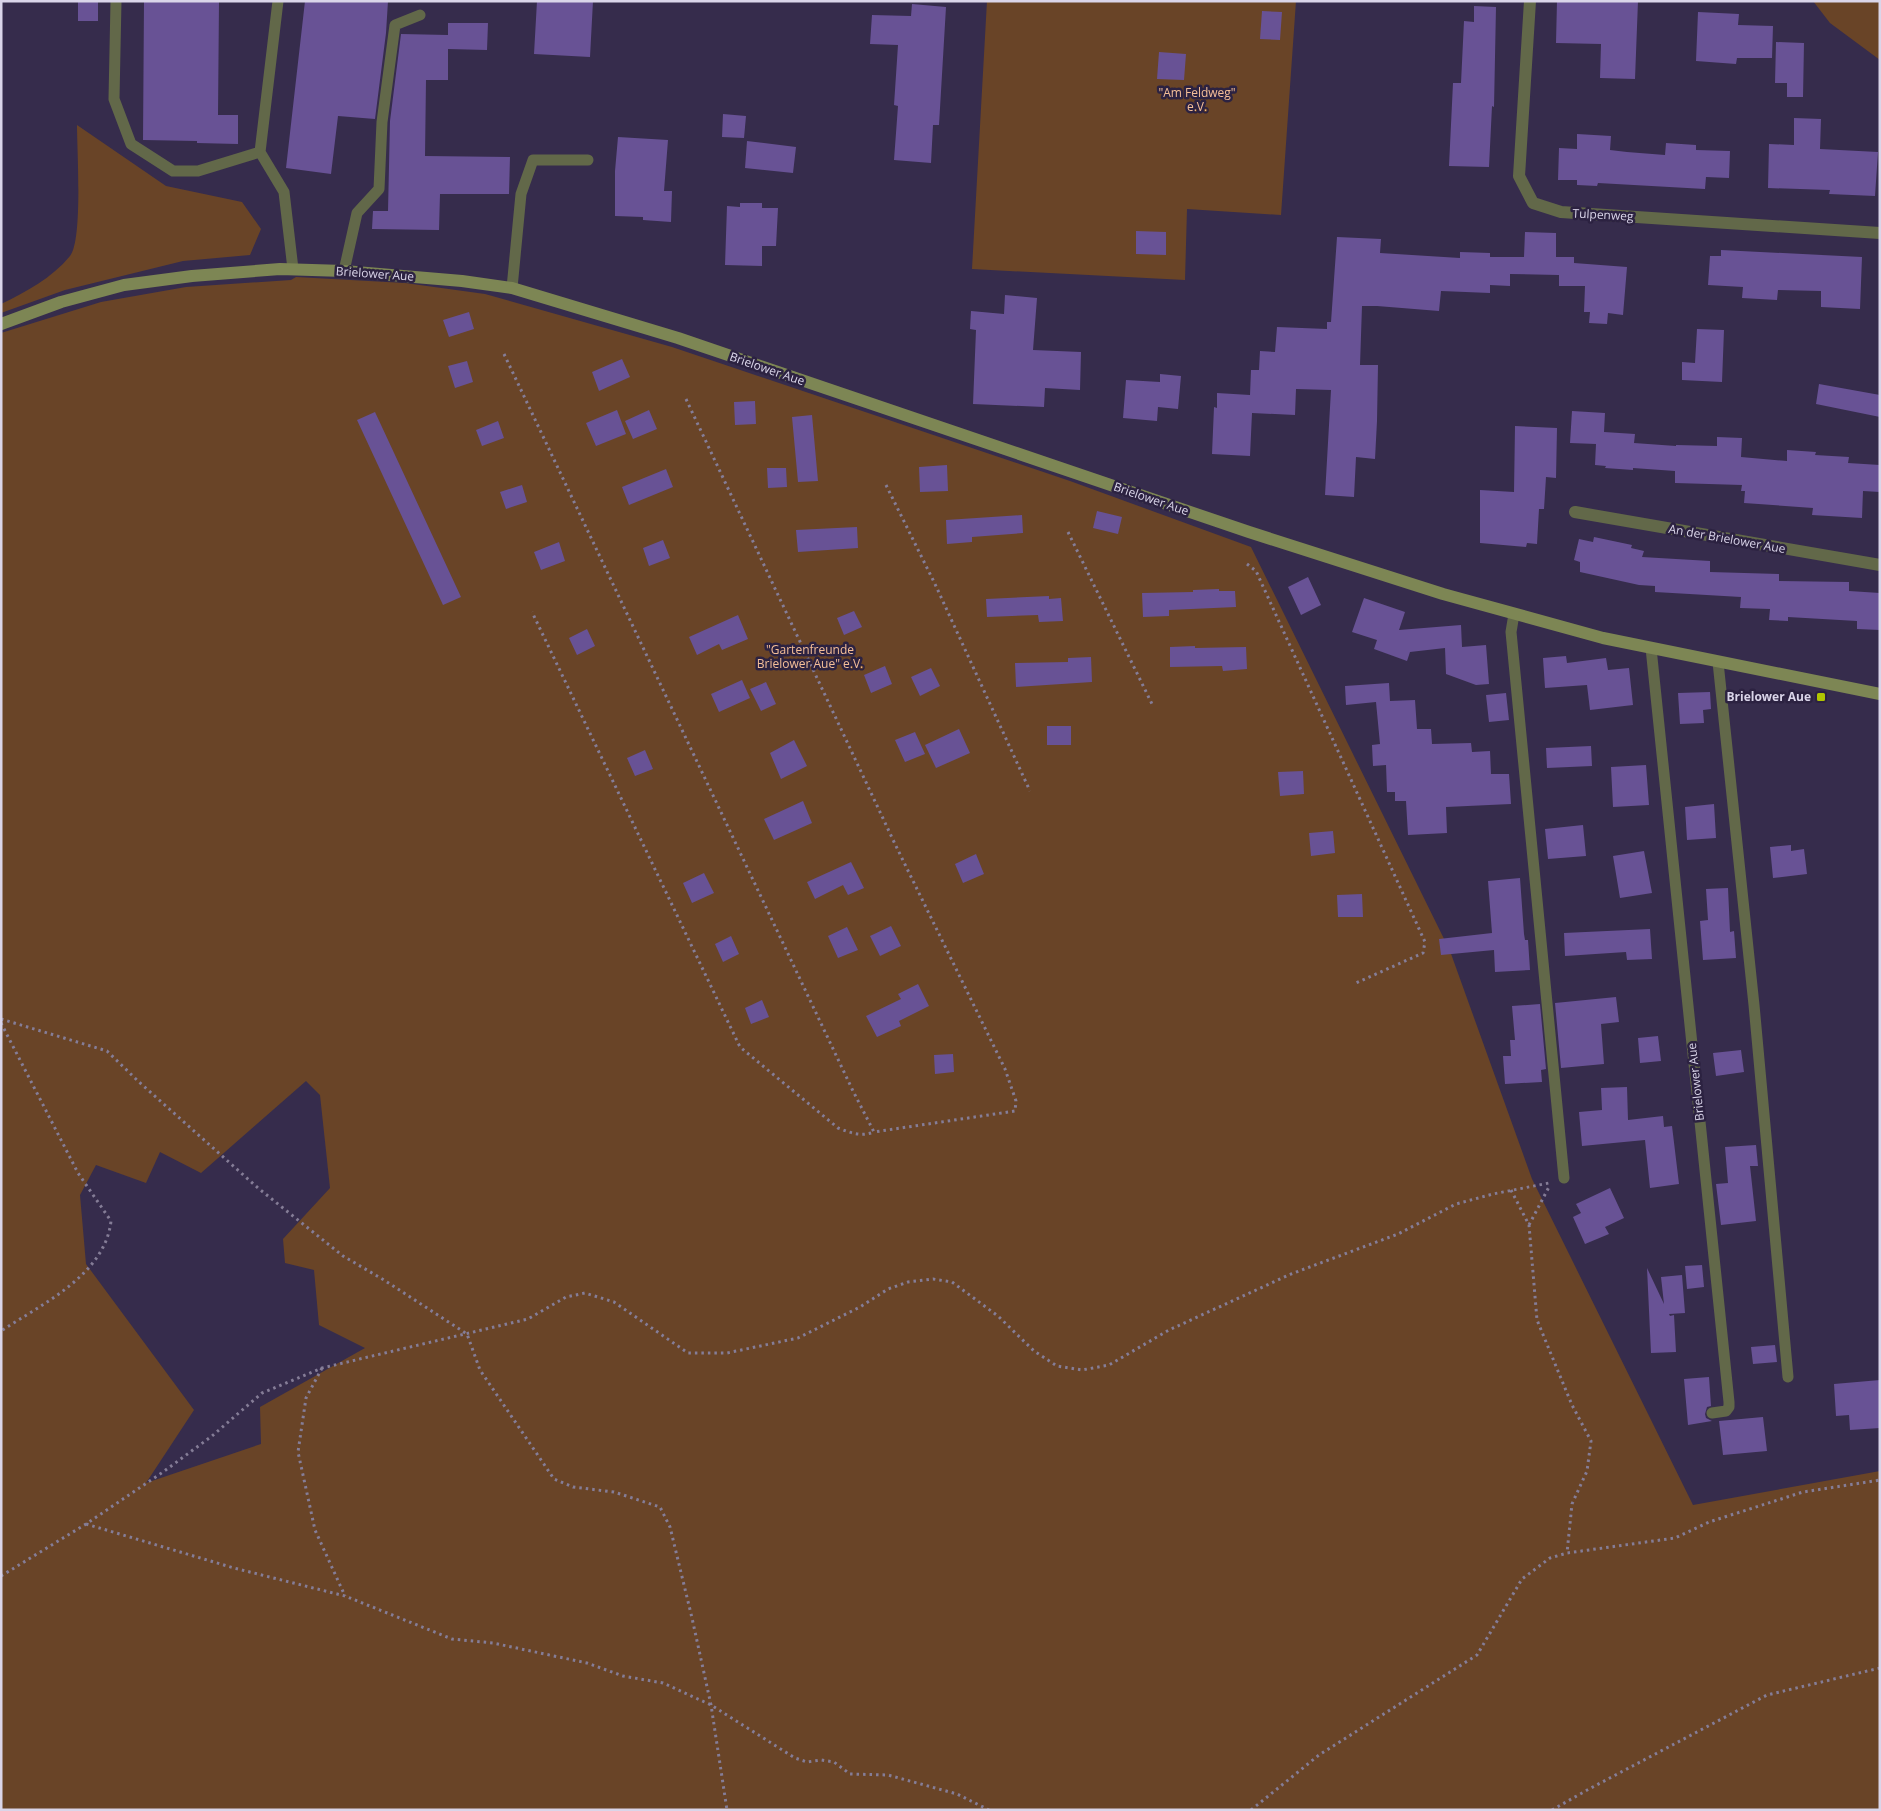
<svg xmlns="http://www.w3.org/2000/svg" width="1881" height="1811" font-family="'Open Sans',sans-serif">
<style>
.green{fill:#694427;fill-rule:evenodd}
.building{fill:#685295}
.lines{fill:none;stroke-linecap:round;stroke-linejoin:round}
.path{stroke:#857d97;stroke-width:3;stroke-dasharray:2.5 4;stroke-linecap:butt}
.lane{stroke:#626849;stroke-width:11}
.street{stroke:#626849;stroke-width:12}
.secondary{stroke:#7d8654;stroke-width:12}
.poi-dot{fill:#b0c502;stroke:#2c2241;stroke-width:2}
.labels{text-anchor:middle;stroke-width:5;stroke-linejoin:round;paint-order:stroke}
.park-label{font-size:12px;fill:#f5bf98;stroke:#2c2241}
.street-label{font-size:12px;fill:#dad5e9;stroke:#2c2241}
.poi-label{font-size:12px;font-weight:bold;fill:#dad5e9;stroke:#2c2241;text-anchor:end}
</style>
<rect width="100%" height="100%" fill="#362c4c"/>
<!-- green -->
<path class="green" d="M 987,1 L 1296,1 L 1281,215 L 1187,209 L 1185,280 L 972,269 Z
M 1813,1 L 1880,1 L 1880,60 L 1830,23 Z
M 77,125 L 166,186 L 242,202 L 261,229 L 250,255 L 183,261 L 65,290 L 1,313 L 1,304 C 26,292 52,278 70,256 C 83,240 77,149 77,125 Z
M 296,277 L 405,283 L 485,294 L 672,347 L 1070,481 L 1251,547 L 1450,951 L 1532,1179 L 1693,1505 L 1880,1471 L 1880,1810 L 1,1810 L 1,333 L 101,302 L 186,287 L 291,280 ZM 306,1081 L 320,1095 L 330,1188 L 283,1239 L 285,1263 L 314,1270 L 319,1325 L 365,1348 L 260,1407 L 261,1444 L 146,1483 L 194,1410 L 86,1264 L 80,1195 L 96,1165 L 146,1183 L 160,1152 L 201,1173 Z"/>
<!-- building -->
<path class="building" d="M 78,1 L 98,1 L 98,21 L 78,21 Z
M 144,1 L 219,1 L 218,115 L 238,115 L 238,144 L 197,143 L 197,141 L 143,140 Z
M 305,1 L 388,1 L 386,33 L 375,119 L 338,116 L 331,174 L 286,168 Z
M 537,1 L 593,1 L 590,57 L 534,54 Z
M 1557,1 L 1638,1 L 1635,79 L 1600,78 L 1601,44 L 1556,43 Z
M 912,4 L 946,7 L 939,125 L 933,125 L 931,163 L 894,160 L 898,106 L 894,105 L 898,45 L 870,44 L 872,15 L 911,16 Z
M 1474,6 L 1496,7 L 1494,107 L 1492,106 L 1489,167 L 1449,166 L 1453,83 L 1461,83 L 1464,21 L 1474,22 Z
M 1262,11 L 1282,12 L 1280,40 L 1260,39 Z
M 1698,12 L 1739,14 L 1738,25 L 1773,26 L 1772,58 L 1737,58 L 1736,64 L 1696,61 Z
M 448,23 L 488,23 L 487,50 L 448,49 L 448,80 L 426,80 L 425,156 L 510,157 L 509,194 L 440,194 L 439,230 L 372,229 L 373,211 L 388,211 L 390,121 L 401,34 L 448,35 Z
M 1776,42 L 1804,43 L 1803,97 L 1787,97 L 1787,83 L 1775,83 Z
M 1159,52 L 1186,54 L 1184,80 L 1157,79 Z
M 723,114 L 746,116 L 744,138 L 722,137 Z
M 1794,118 L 1821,119 L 1820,149 L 1878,152 L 1875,196 L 1829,194 L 1830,190 L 1768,188 L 1769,144 L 1794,145 Z
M 1577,134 L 1611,136 L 1610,150 L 1627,152 L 1665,155 L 1666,143 L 1696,145 L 1696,150 L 1730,151 L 1729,178 L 1706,177 L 1705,189 L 1598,183 L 1597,186 L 1577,185 L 1577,180 L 1558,180 L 1559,148 L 1577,149 Z
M 618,137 L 668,140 L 664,191 L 672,191 L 671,222 L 643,220 L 643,217 L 615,216 L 615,171 Z
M 747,141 L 796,147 L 793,173 L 745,168 Z
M 740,203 L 762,203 L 762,208 L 778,208 L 776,246 L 762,246 L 762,266 L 725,265 L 727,206 L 740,207 Z
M 1136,231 L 1166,232 L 1166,255 L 1136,254 Z
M 1525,232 L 1556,233 L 1556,257 L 1574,257 L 1574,263 L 1627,267 L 1623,315 L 1608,313 L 1607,324 L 1589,323 L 1590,312 L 1584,312 L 1585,286 L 1559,286 L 1559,275 L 1510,274 L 1510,286 L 1490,285 L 1490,293 L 1441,291 L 1439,311 L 1377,306 L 1362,306 L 1360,365 L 1378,365 L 1377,421 L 1375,459 L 1356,457 L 1354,497 L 1325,495 L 1331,390 L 1296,389 L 1295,415 L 1252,413 L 1250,456 L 1212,454 L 1214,407 L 1217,408 L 1217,393 L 1250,395 L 1251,370 L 1259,370 L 1260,351 L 1275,352 L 1277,327 L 1327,329 L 1327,322 L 1331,322 L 1337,237 L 1381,239 L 1380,253 L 1460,258 L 1460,252 L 1490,253 L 1490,257 L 1524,257 Z
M 1721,250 L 1862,257 L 1860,309 L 1821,307 L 1821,291 L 1778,290 L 1777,300 L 1742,298 L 1743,287 L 1708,285 L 1710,256 L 1721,256 Z
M 1005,295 L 1037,298 L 1033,350 L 1081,352 L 1080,390 L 1045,388 L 1044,407 L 973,404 L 976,330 L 970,329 L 971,311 L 1004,314 Z
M 469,312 L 474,329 L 449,337 L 443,320 Z
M 1697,329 L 1724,330 L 1722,382 L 1682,380 L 1682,362 L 1695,363 Z
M 622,359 L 630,377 L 599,391 L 592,372 Z
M 467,361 L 473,382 L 455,388 L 448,366 Z
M 1160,374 L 1181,376 L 1178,409 L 1158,407 L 1157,421 L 1123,418 L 1126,380 L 1160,382 Z
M 1819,384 L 1880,395 L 1880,417 L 1816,404 Z
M 755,401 L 756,424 L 735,425 L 734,402 Z
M 617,410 L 626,434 L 596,446 L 586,423 Z
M 649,410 L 657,429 L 633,439 L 625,421 Z
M 1572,411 L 1605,413 L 1604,432 L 1635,434 L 1634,443 L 1676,446 L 1676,445 L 1717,446 L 1717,437 L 1742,438 L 1741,457 L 1787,461 L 1787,450 L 1816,452 L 1815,455 L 1849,457 L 1848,463 L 1880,465 L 1880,492 L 1863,491 L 1862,518 L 1812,515 L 1813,508 L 1744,503 L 1745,491 L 1741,491 L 1742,485 L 1675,483 L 1675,471 L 1633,468 L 1633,470 L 1605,468 L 1606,466 L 1595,465 L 1596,444 L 1570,443 Z
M 375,412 L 461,597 L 443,605 L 357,420 Z
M 812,415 L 818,481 L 798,482 L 792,417 Z
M 498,421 L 504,438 L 482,446 L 476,430 Z
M 1515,426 L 1557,428 L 1556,478 L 1546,477 L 1544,509 L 1539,509 L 1537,544 L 1527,543 L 1526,547 L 1480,543 L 1480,490 L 1514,492 Z
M 947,465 L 948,491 L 920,492 L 919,467 Z
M 767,468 L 786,468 L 787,487 L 768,488 Z
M 666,469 L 673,487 L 629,505 L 622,487 Z
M 522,485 L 527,502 L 506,509 L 500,492 Z
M 1097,511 L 1122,517 L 1118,534 L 1093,528 Z
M 1022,515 L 1023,533 L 972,537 L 972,542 L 947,544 L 946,520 Z
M 857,527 L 858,548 L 798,552 L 796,530 Z
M 1594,537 L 1632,545 L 1631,548 L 1644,551 L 1642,557 L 1710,561 L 1710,572 L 1779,574 L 1779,581 L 1849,582 L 1849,591 L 1880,593 L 1880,630 L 1857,629 L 1857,621 L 1788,617 L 1788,621 L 1769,620 L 1770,609 L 1740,608 L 1741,597 L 1655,592 L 1655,586 L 1639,585 L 1580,572 L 1580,562 L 1574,560 L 1579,539 L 1593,542 Z
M 663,540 L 670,558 L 649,566 L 643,548 Z
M 559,542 L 565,561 L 541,570 L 534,552 Z
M 1308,577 L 1321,605 L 1301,615 L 1288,587 Z
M 1219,589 L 1219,591 L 1235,591 L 1236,607 L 1169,610 L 1169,616 L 1143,617 L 1142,593 L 1193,592 L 1193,590 Z
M 1049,596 L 1049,599 L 1061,598 L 1063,621 L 1039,622 L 1038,615 L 987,617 L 986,599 Z
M 1364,598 L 1405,612 L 1399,630 L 1461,625 L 1462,647 L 1486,645 L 1489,684 L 1476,685 L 1446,674 L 1445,648 L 1410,652 L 1407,661 L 1374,649 L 1377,640 L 1352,632 Z
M 854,611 L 862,627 L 844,635 L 837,618 Z
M 738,615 L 748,639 L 722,650 L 719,644 L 697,655 L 689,637 Z
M 587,629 L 595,646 L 577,655 L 569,638 Z
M 1195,646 L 1195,648 L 1246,647 L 1247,669 L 1223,671 L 1222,666 L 1170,667 L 1170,647 Z
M 1566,656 L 1567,663 L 1606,658 L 1608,670 L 1629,668 L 1633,705 L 1590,710 L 1587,685 L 1545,688 L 1543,658 Z
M 1091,657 L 1092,682 L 1016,687 L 1015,663 L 1068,662 L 1068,658 Z
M 885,666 L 892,684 L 871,693 L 864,675 Z
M 931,668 L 940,686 L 920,696 L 911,677 Z
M 742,680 L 750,698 L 719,712 L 711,694 Z
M 766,682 L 776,704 L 761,711 L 750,689 Z
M 1389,683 L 1390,701 L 1415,700 L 1417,729 L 1431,729 L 1432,744 L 1471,743 L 1472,752 L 1490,751 L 1491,774 L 1509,774 L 1511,804 L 1446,807 L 1447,833 L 1408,835 L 1406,801 L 1395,801 L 1395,792 L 1387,792 L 1386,765 L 1373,766 L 1372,745 L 1380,744 L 1376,702 L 1346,705 L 1345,686 Z
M 1710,692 L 1711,709 L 1703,710 L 1704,723 L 1680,724 L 1678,693 Z
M 1506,693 L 1509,720 L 1489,722 L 1486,695 Z
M 1047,726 L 1071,726 L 1071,745 L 1047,745 Z
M 959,729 L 970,753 L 936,768 L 925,745 Z
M 915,732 L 925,754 L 905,762 L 895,740 Z
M 794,740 L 807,766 L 781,779 L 770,753 Z
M 1591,746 L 1592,766 L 1547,768 L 1546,748 Z
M 645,750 L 653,769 L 635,776 L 627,758 Z
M 1646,765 L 1649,805 L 1613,807 L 1611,767 Z
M 1303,771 L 1304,794 L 1280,796 L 1278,772 Z
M 803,801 L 812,823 L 774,840 L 764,819 Z
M 1714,804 L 1716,838 L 1687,840 L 1685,807 Z
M 1583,825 L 1586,856 L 1548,859 L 1545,829 Z
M 1333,831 L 1335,853 L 1311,856 L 1309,833 Z
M 1791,845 L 1791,851 L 1804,849 L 1807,874 L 1773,878 L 1770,847 Z
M 1644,851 L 1652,893 L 1620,898 L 1613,856 Z
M 976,854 L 984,874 L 963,883 L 955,864 Z
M 851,862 L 864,888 L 848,895 L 843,885 L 815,899 L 807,882 Z
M 704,873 L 714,893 L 692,903 L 683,883 Z
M 1520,878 L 1524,934 L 1525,940 L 1528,940 L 1530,970 L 1495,972 L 1494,950 L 1441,955 L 1439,939 L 1492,933 L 1488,881 Z
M 1728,888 L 1730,932 L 1734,931 L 1736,958 L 1703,960 L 1700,921 L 1708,920 L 1706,889 Z
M 1362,894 L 1363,917 L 1338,917 L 1337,895 Z
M 891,926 L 901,946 L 880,956 L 870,936 Z
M 847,927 L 858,950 L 838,958 L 828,936 Z
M 1650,929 L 1652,959 L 1627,960 L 1626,952 L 1565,956 L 1564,933 Z
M 731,936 L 739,954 L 723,962 L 715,944 Z
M 918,984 L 929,1006 L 899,1021 L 901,1026 L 877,1037 L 866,1016 L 901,999 L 898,994 Z
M 1616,997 L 1619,1022 L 1601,1024 L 1604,1064 L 1561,1068 L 1555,1003 Z
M 762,1000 L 769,1017 L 751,1024 L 745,1008 Z
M 1540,1004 L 1546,1069 L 1541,1070 L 1542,1082 L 1505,1084 L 1503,1056 L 1511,1056 L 1510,1040 L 1515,1040 L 1512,1006 Z
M 1658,1036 L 1661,1061 L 1640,1063 L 1638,1038 Z
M 1741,1050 L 1744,1072 L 1716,1076 L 1713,1053 Z
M 953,1054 L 954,1072 L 935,1074 L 934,1055 Z
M 1627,1087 L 1628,1120 L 1663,1116 L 1664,1127 L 1672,1126 L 1679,1184 L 1650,1188 L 1645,1140 L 1582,1146 L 1579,1112 L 1602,1110 L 1601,1088 Z
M 1756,1145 L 1758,1166 L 1750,1166 L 1756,1221 L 1721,1225 L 1716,1184 L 1728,1183 L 1725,1147 Z
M 1610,1188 L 1624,1218 L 1605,1227 L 1609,1234 L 1585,1244 L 1573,1217 L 1581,1213 L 1576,1204 Z
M 1702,1265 L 1704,1287 L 1687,1289 L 1685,1266 Z
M 1647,1268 L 1664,1304 L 1661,1277 L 1682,1275 L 1685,1313 L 1669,1314 L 1670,1316 L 1674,1315 L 1676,1352 L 1651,1353 Z
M 1775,1345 L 1777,1362 L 1753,1364 L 1751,1347 Z
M 1709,1377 L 1711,1406 L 1707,1407 L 1705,1414 L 1706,1418 L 1712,1421 L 1688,1425 L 1684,1379 Z
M 1880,1380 L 1880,1428 L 1850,1430 L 1849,1415 L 1836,1416 L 1834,1384 Z
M 1763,1417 L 1767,1451 L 1723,1455 L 1719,1421 Z"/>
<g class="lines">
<!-- path -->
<path class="path" d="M 504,354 L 853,1091 L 874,1132 C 861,1137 851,1133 838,1128 L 740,1047 L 532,612
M 686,399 L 895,844 L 1005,1069 L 1016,1101 L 1015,1111 L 874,1132
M 886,485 L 935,584 L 1030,791
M 1068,532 L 1152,704
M 1247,564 L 1256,571 L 1425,942 L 1423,953 L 1356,983
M 1,1019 L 107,1051 L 139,1082 L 258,1188 L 343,1256 L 384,1280 L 467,1334 L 480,1370 L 554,1479 L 573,1487 L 614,1492 L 660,1507 L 670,1527 L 692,1618 L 711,1705 L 727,1810
M 1,1023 L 78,1173 L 111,1221 C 105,1275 42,1304 1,1331
M 1511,1190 L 1529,1225 L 1537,1320 L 1572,1405 L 1591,1441 L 1587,1471 L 1572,1504 L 1567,1553
M 1529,1225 L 1550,1185
M 322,1368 L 306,1398 L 298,1452 L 315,1530 L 345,1596
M 86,1524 L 234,1568 L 345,1596 L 452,1639 L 493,1643 L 587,1663 L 623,1676 L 663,1683 L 711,1705 L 795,1758 L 807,1762 L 821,1760 L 834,1762 L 850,1774 L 888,1775 L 957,1794 L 989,1810
M 1,1576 L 86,1524 L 163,1472 L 212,1436 L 262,1393 L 322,1368 L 528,1319 L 566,1297 L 585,1293 L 614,1302 L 688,1353 L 727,1353 L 798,1338 L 860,1307 L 888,1289 L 908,1282 L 933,1279 L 952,1282 L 998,1316 L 1034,1351 L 1057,1366 L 1082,1370 L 1109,1365 L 1169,1330 L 1291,1274 L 1398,1234 L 1456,1204 L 1493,1194 L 1549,1183
M 1251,1810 L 1319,1755 L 1477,1655 L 1522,1579 L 1550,1558 L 1567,1553 L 1675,1538 L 1709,1522 L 1803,1492 L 1880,1480
M 1552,1810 L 1589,1789 L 1767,1695 L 1880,1668"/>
<!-- lane -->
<path class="lane" d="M 116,1 L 114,99 L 131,144 L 173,171 L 198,171 L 260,152
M 278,1 L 260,152 L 284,192 L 293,269
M 344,271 L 357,213 L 379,189 L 382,122 L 395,25 L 420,15
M 512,288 L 521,194 L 533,160 L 588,160
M 1514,614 L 1511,632 L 1564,1178
M 1651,648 L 1729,1402 L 1729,1407 L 1726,1411 L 1712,1413
M 1718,662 L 1754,1005 L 1788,1377"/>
<!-- street -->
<path class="street" d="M 1530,1 L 1519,176 L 1533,203 L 1561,212 L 1880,233
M 1575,512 L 1880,565"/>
<!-- secondary -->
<path class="secondary" d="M 1,324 L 61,302 L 124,285 L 192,276 L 280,269 L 344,271 L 462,281 L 512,288 L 678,338 L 1249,532 L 1443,594 L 1603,638 L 1880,694"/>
</g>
<!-- markers -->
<rect class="poi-dot" x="1816" y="692" width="10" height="10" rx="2.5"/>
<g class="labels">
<!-- park labels -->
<g class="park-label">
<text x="1197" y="97">"Am Feldweg"<tspan x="1197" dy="14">e.V.</tspan></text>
<text x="810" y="654">"Gartenfreunde<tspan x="810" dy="14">Brielower Aue" e.V.</tspan></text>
</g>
<!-- street labels -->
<g class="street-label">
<text transform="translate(1603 215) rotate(3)" y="4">Tulpenweg</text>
<text transform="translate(375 274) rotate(4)" y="4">Brielower Aue</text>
<text transform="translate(767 369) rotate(19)" y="4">Brielower Aue</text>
<text transform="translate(1151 499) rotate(19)" y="4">Brielower Aue</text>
<text transform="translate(1727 539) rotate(10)" y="4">An der Brielower Aue</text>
<text transform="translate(1696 1082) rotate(-96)" y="4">Brielower Aue</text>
</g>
<!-- poi labels -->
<g class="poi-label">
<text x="1811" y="701">Brielower Aue</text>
</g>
</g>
<!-- border -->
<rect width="1881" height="1811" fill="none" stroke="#dad5e9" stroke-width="5"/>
</svg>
